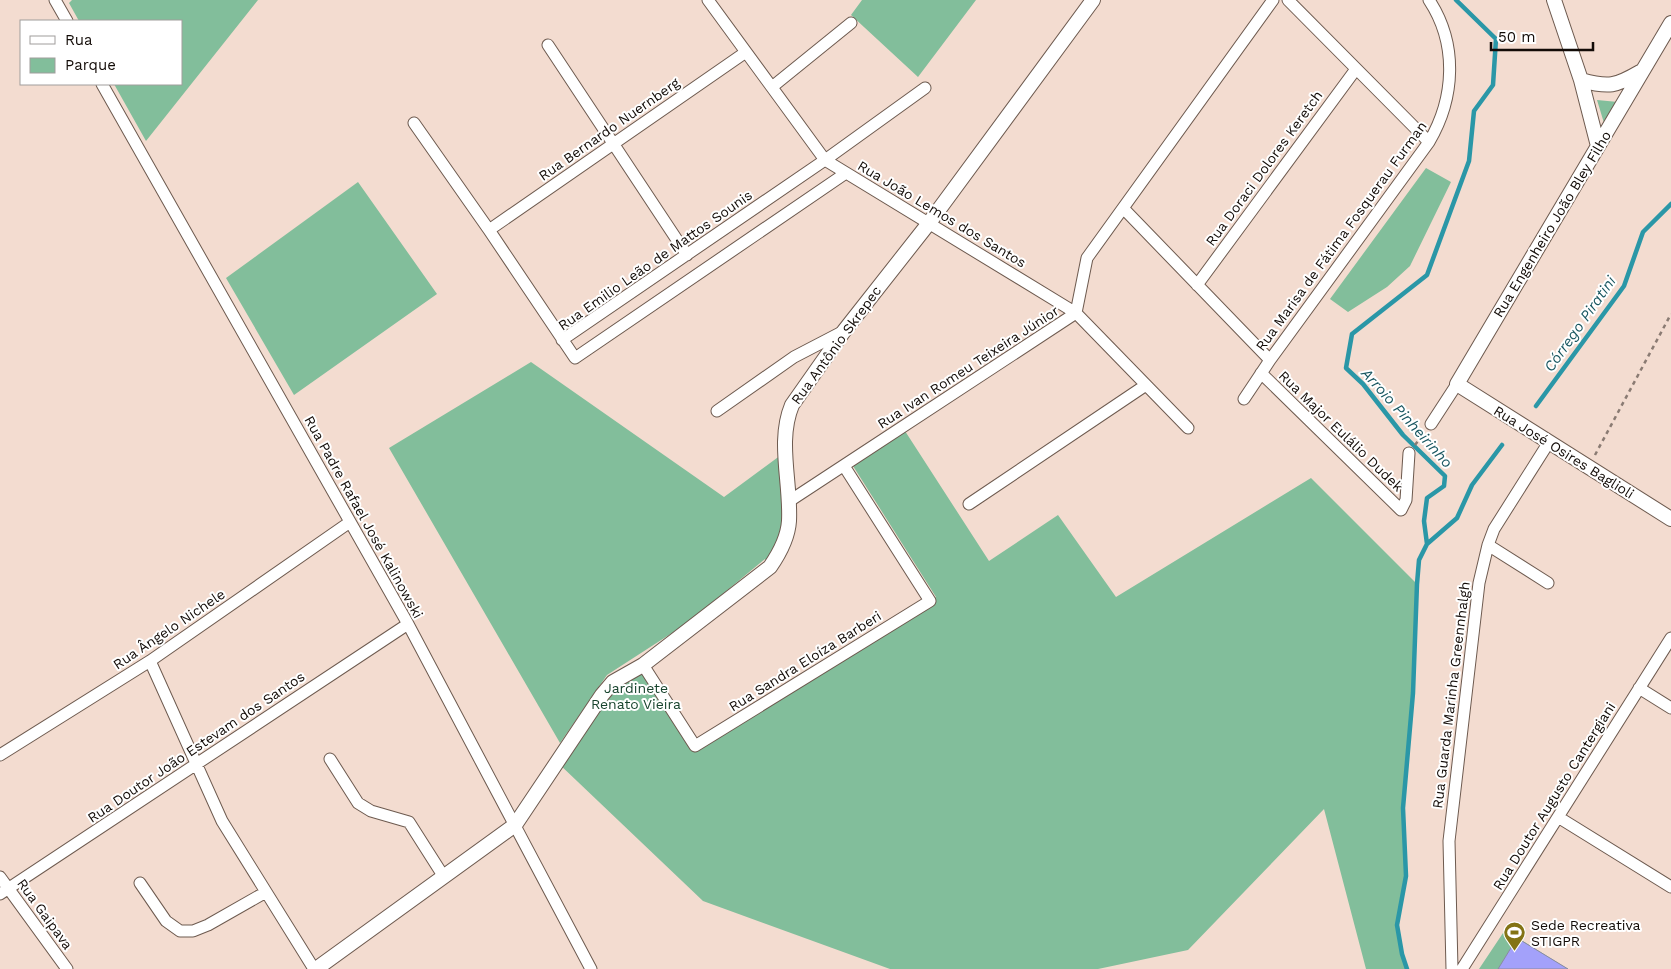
<svg xmlns="http://www.w3.org/2000/svg" width="1671" height="969" font-family="'Work Sans',sans-serif">
<style>
.green{fill:#82be9b}
.lines{fill:none;stroke-linecap:round;stroke-linejoin:round}
.stream{stroke:#2a97a7;stroke-width:4.5}
.building{fill:#a3a1fa;stroke:#8a8b9f}
.minor-casing{stroke:#6d5a4f;stroke-width:13}
.tertiary-casing{stroke:#6d5a4f;stroke-width:16}
.path{stroke:#8a7b73;stroke-width:2.5;stroke-dasharray:4 4;stroke-linecap:butt}
.minor{stroke:#fff;stroke-width:11}
.tertiary{stroke:#fff;stroke-width:14}
.labels{text-anchor:middle;stroke-width:4;stroke-linejoin:round;paint-order:stroke}
.street-label{font-size:14px;fill:#120b07;stroke:#fff}
.park-label{font-size:14px;fill:#18442e;stroke:#fff}
.poi-label{font-size:14px;fill:#120b07;stroke:#fff;text-anchor:start}
.water-label{font-size:15px;font-style:italic;fill:#195761;stroke:#fff}
</style>
<rect width="100%" height="100%" fill="#f3dcd0"/>
<!-- green -->
<path class="green" d="M 72,0 L 258,0 L 146,141 L 114,84 L 181,84 L 181,21 L 79,21 L 69,3 Z
M 862,0 L 976,0 L 918,77 L 851,15 Z
M 1597,100 L 1618,102 L 1604,123 Z
M 1426,168 L 1451,182 L 1410,266 L 1387,287 L 1348,312 L 1330,299 Z
M 358,182 L 437,294 L 294,395 L 226,278 Z
M 531,362 L 724,497 L 781,455 C 782,489 788,536 769,565 L 765,559 L 689,622 L 607,675 L 560,743 L 389,448 Z
M 905,431 L 989,561 L 1058,515 L 1116,597 L 1311,478 L 1417,584 L 1413,693 L 1403,808 L 1406,876 L 1397,925 L 1402,954 L 1407,969 L 1366,969 L 1324,809 L 1188,950 L 1098,969 L 890,969 L 703,901 L 557,762 L 596,705 L 643,665 L 695,746 L 936,597 L 853,466 Z
M 1505,930 L 1568,969 L 1479,969 Z"/>
<g class="lines">
<!-- stream -->
<path class="stream" d="M 1536,406 L 1624,286 L 1643,232 L 1671,204
M 1427,544 L 1457,518 L 1472,485 L 1502,445
M 1407,969 L 1402,954 L 1397,925 L 1406,876 L 1403,808 L 1413,693 L 1417,584 L 1419,560 L 1427,544 L 1424,521 L 1427,498 L 1444,486 L 1445,476 L 1403,435 L 1363,384 L 1346,368 L 1352,334 L 1427,275 L 1469,161 L 1474,111 L 1493,85 L 1496,39 L 1456,0"/>
</g>
<!-- building -->
<path class="building" d="M 1517,938 L 1568,969 L 1498,969 Z"/>
<g class="lines">
<defs>
<path id="minor" d="M 55,0 L 67,21
M 708,0 L 825,160 L 1076,313 L 1188,428
M 1288,0 L 1429,142
M 548,45 L 687,255
M 102,84 L 408,624 L 591,969
M 772,87 L 851,23
M 414,123 L 489,230 L 575,358 L 846,173
M 1123,208 L 1270,360
M 489,230 L 746,52
M 1197,285 L 1356,69
M 562,340 L 825,160 L 925,88
M 1261,373 L 1401,510 L 1406,500 L 1409,453
M 1244,399 L 1270,360 L 1429,142 C 1455,98 1458,44 1429,0
M 717,411 L 794,357 L 844,331
M 1431,424 L 1457,384
M 788,502 L 1076,313 L 1087,258 L 1273,0
M 969,504 L 1146,385
M 1488,545 L 1548,583
M 150,661 L 222,821 L 314,969
M 643,665 L 695,746 L 930,601 L 844,466
M 1639,688 L 1671,708
M 0,755 L 150,661 L 350,522
M 330,759 L 358,803 L 371,811 L 409,822 L 444,877
M 1558,817 L 1671,887
M 0,877 L 67,969
M 140,883 L 166,921 L 180,931 L 193,931 L 208,925 L 266,892
M 0,894 L 408,624
M 1452,969 L 1449,841 L 1479,583 L 1488,545 L 1494,529 L 1549,442
M 1462,969 L 1671,638"/>
<path id="tertiary" d="M 1554,0 L 1581,80 L 1598,146
M 1671,23 L 1457,384 L 1671,519
M 1581,80 C 1609,88 1616,86 1640,72
M 316,969 L 515,825 L 602,695 L 613,682 L 643,665 L 770,567 C 779,554 788,537 789,521 C 791,482 777,441 792,405 L 844,331 L 929,223 L 1093,0"/>
</defs>
<!-- minor casing -->
<use href="#minor" class="minor-casing"/>
<!-- tertiary casing -->
<use href="#tertiary" class="tertiary-casing"/>
<!-- path -->
<path class="path" d="M 1415,445 L 1424,433
M 1595,455 L 1671,314"/>
<!-- minor -->
<use href="#minor" class="minor"/>
<!-- tertiary -->
<use href="#tertiary" class="tertiary"/>
</g>
<!-- icons -->
<defs>
<symbol id="stadium-pin" viewBox="-11 -11 22 30"><path d="M0 17L-7.5 6A9.5 9.5 0 1 1 7.5 6Z" fill="#837314" stroke="#fff"/><path d="M0-5a6.5 5 0 1 0 0 10a6.5 5 0 1 0 0-10ZM-3.5-1.8h7v3.6h-7Z" fill="#fff"/></symbol>
</defs>
<g fill-rule="evenodd">
<use href="#stadium-pin" x="1502" y="920" width="25" height="34"/>
</g>
<g class="labels">
<!-- street labels -->
<g class="street-label">
<text transform="translate(609 129) rotate(-35)" y="5">Rua Bernardo Nuernberg</text>
<text transform="translate(1264 168) rotate(-54)" y="5">Rua Doraci Dolores Keretch</text>
<text transform="translate(942 214) rotate(31)" y="5">Rua João Lemos dos Santos</text>
<text transform="translate(1552 224) rotate(-59)" y="5">Rua Engenheiro João Bley Filho</text>
<text transform="translate(1341 236) rotate(-54)" y="5">Rua Marisa de Fátima Fosquerau Furman</text>
<text transform="translate(655 260) rotate(-35)" y="5">Rua Emilio Leão de Mattos Sounis</text>
<text transform="translate(836 345) rotate(-54)" y="5">Rua Antônio Skrepec</text>
<text transform="translate(968 367) rotate(-33)" y="5">Rua Ivan Romeu Teixeira Júnior</text>
<text transform="translate(1341 431) rotate(44)" y="5">Rua Major Eulálio Dudek</text>
<text transform="translate(1564 452) rotate(32)" y="5">Rua José Osires Baglioli</text>
<text transform="translate(364 517) rotate(61)" y="5">Rua Padre Rafael José Kalinowski</text>
<text transform="translate(169 629) rotate(-34)" y="5">Rua Ângelo Nichele</text>
<text transform="translate(805 661) rotate(-32)" y="5">Rua Sandra Eloíza Barberi</text>
<text transform="translate(1451 695) rotate(-83)" y="5">Rua Guarda Marinha Greennhalgh</text>
<text transform="translate(196 747) rotate(-34)" y="5">Rua Doutor João Estevam dos Santos</text>
<text transform="translate(1554 796) rotate(-58)" y="5">Rua Doutor Augusto Cantergiani</text>
<text transform="translate(45 914) rotate(54)" y="5">Rua Gaipava</text>
</g>
<!-- park labels -->
<g class="park-label">
<text x="636" y="693">Jardinete<tspan x="636" dy="16">Renato Vieira</tspan></text>
</g>
<!-- poi labels -->
<g class="poi-label">
<text x="1531" y="930">Sede Recreativa<tspan x="1531" dy="16">STIGPR</tspan></text>
</g>
<!-- water labels -->
<g class="water-label">
<text transform="translate(1580 324) rotate(-55)" y="5">Córrego Piratini</text>
<text transform="translate(1407 418) rotate(48)" y="5">Arroio Pinheirinho</text>
</g>
</g>
<!-- legend -->
<rect x="20" y="20" width="162" height="65" fill="#ffffff" stroke="#a09d9c"/>
<rect x="30" y="36" width="25" height="8" fill="#ffffff" stroke="#a09d9c"/>
<text x="65" y="45" font-size="15" fill="#120b07">Rua</text>
<rect x="30" y="58" width="25" height="15" fill="#82be9b" stroke="#a09d9c"/>
<text x="65" y="70" font-size="15" fill="#120b07">Parque</text>
<!-- scale -->
<path d="M1491 42v8h102v-8" fill="none" stroke="#120b07" stroke-width="2.5"/>
<text x="1498" y="42" font-size="15" fill="#120b07" stroke="#ffffff" stroke-width="4" paint-order="stroke">50 m</text>
</svg>
